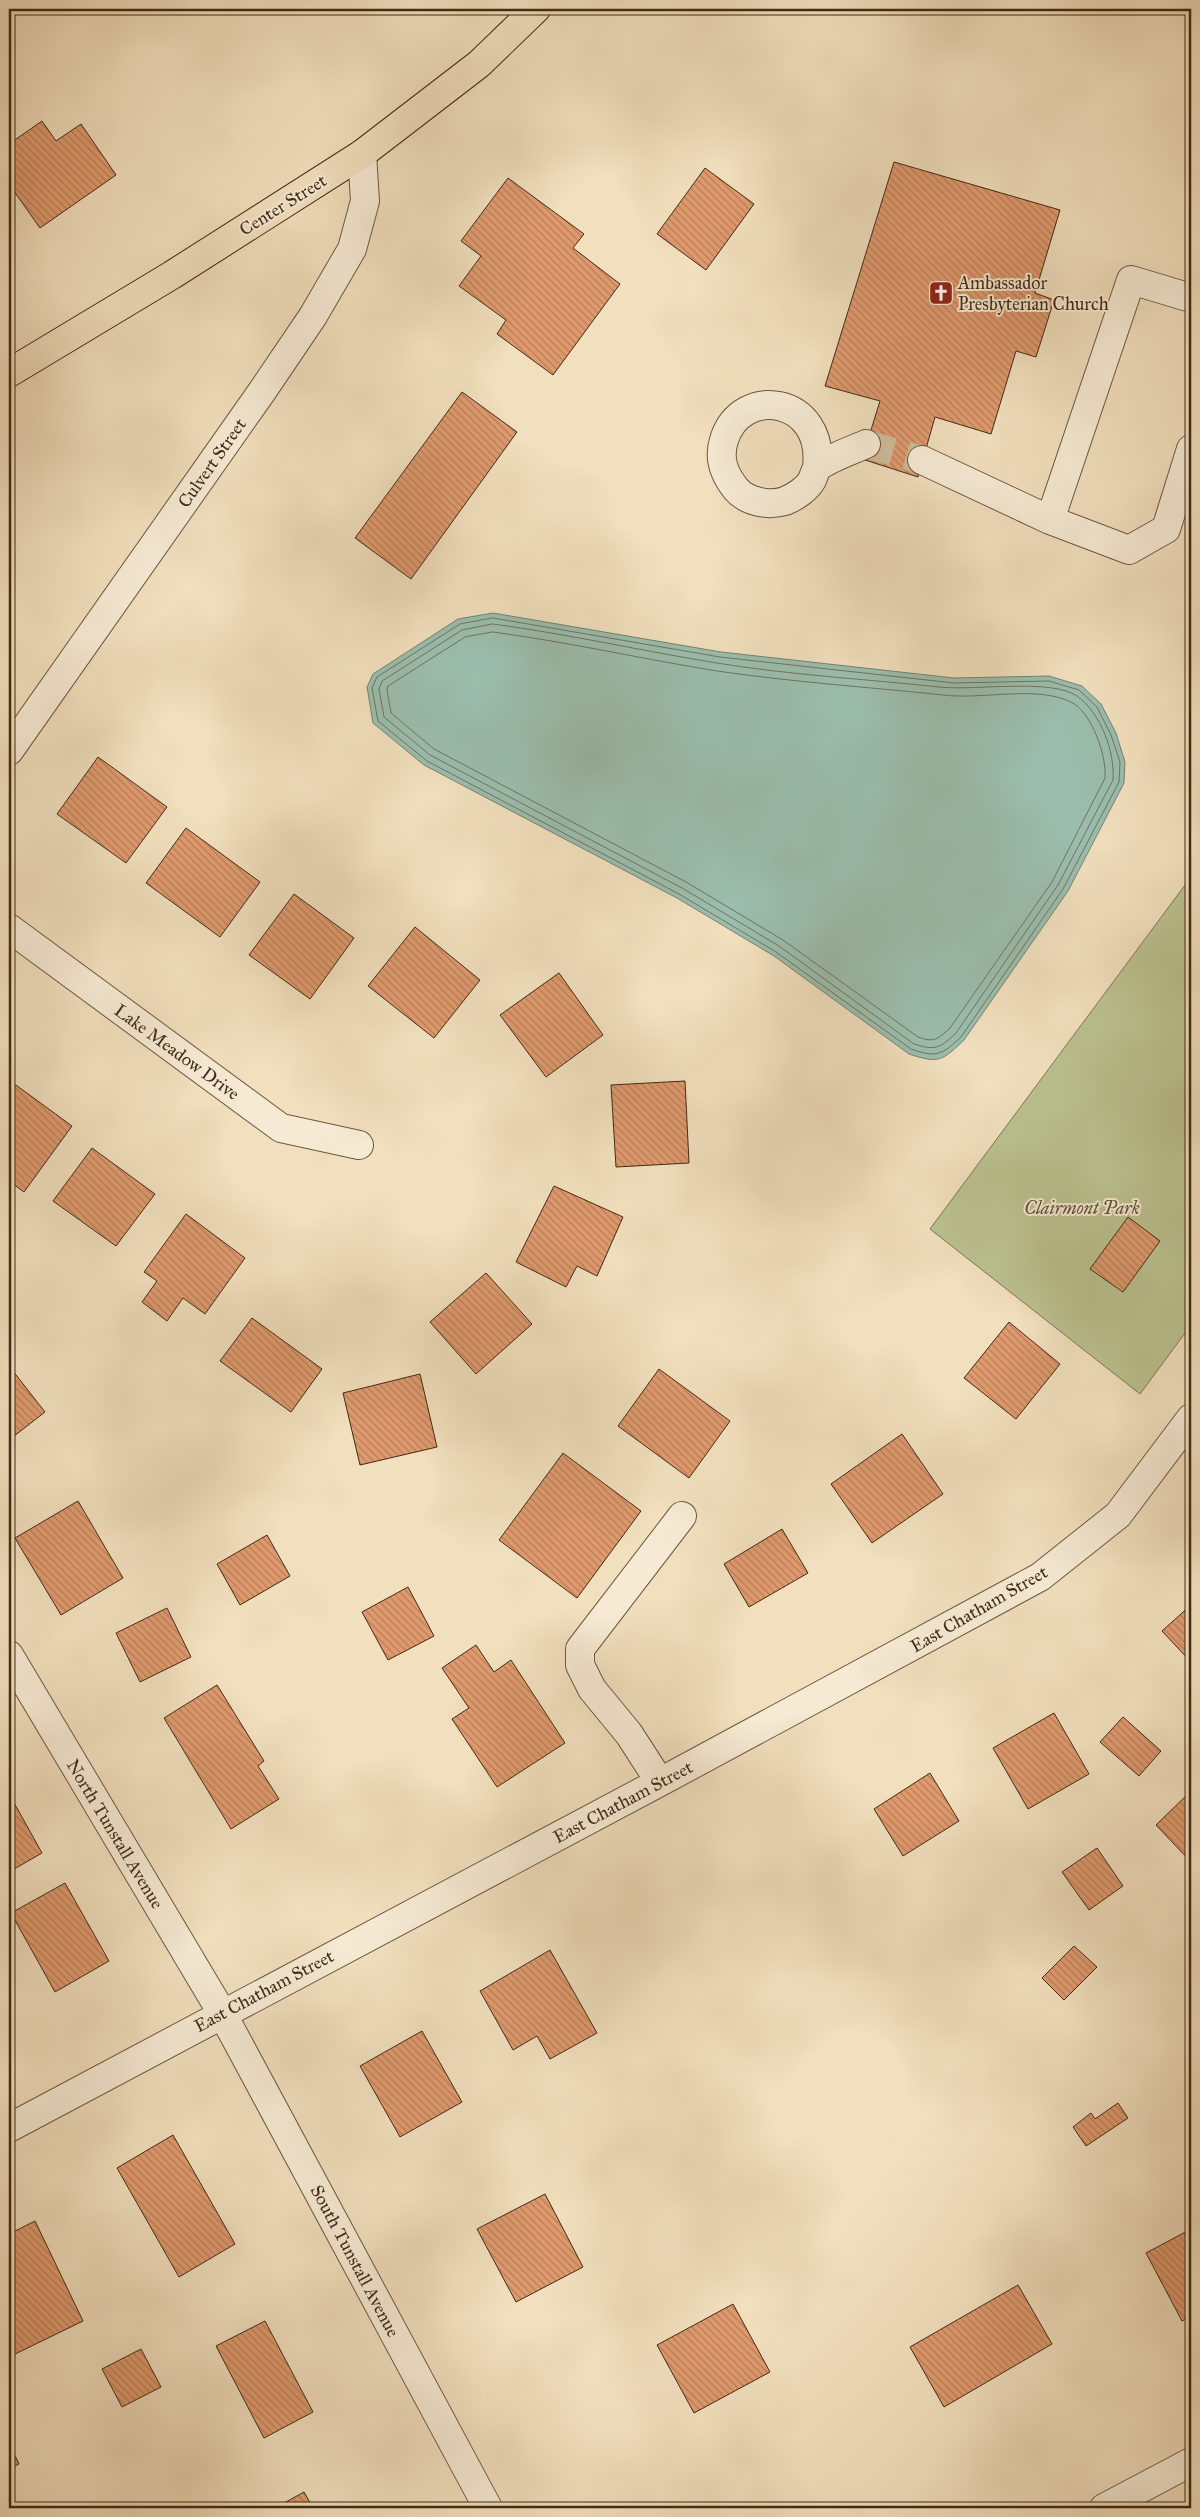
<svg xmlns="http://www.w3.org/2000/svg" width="1200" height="2517" font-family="'IM FELL Great Primer',serif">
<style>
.park{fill:#bbc190;stroke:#7e7652}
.water{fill:#9bbdad;stroke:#778270}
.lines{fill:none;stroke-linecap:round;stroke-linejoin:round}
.shore{stroke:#6e7461;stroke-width:1}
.building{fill:url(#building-back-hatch);stroke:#412a15}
.minor-tunnel{stroke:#cebb9b;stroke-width:28;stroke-dasharray:28 14;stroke-linecap:butt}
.minor-casing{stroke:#6d573f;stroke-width:30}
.major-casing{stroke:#412a15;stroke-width:30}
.minor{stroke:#f6ead4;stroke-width:28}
.major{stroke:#f1dfbd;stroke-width:28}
.labels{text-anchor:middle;stroke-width:4;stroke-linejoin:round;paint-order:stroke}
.street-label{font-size:18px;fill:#412a15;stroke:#f6ead4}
.poi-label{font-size:18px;fill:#412a15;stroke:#f6ead4;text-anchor:start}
.park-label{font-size:18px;font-style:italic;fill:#605034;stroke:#f6ead4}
</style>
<defs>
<pattern id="building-back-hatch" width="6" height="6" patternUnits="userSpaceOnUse" patternTransform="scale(1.25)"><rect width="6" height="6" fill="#e09a6e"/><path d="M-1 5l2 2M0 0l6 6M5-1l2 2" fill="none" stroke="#b77e59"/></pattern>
</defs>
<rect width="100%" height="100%" fill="#f1dfbd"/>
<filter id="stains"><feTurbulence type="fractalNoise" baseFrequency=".004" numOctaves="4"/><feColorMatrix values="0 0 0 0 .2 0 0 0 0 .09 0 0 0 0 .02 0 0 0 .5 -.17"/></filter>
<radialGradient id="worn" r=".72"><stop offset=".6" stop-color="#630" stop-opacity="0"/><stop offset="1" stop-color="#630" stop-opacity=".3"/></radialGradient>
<!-- park -->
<path class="park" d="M 1191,877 L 1191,1325 L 1140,1394 L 930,1229 Z"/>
<!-- water -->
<path class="water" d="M 493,613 L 721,652 L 954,678 L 1049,676 L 1082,686 L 1101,704 L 1116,733 L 1125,762 L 1124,783 L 1068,891 L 964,1040 C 942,1061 939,1064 909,1054 L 774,956 L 677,898 L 424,765 L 373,723 L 367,687 L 373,674 L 458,619 Z"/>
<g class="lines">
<!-- shore -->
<path class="shore" d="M 493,618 L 720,657 L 954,683 L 1049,681 L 1079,690 L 1097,707 L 1111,735 L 1120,762 L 1119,782 L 1063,889 L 961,1037 C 942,1055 936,1058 911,1049 L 776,952 L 679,894 L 427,761 L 378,721 L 372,688 L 377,677 L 460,624 Z
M 493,624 C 568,634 642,651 717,663 C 790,675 865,679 939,687 C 973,691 1051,678 1077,696 C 1101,713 1115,752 1113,780 L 1058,885 L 956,1033 C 940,1048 936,1051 914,1044 L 779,946 L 682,888 L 430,755 L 384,717 L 379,689 L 382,681 L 462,630 Z
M 493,632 C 568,642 642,659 717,671 C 792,682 868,687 943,695 C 982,700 1036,685 1071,702 C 1092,712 1107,757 1105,778 L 1052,882 L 950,1028 C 938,1039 934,1043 918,1037 L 783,940 L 686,882 L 434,749 L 391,713 L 387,690 L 388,686 L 465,637 Z"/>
</g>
<!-- building -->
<path class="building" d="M 42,121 L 56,141 L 81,124 L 116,175 L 40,228 L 9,184 L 9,144 Z
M 894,162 L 1060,210 L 1035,293 L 1054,300 L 1036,357 L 1016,351 L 991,434 L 935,417 L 918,477 L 862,459 L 880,401 L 825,386 Z
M 705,168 L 754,204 L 706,270 L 657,234 Z
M 508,178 L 584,234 L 573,248 L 620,284 L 553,375 L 497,334 L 506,320 L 459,286 L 481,256 L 461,241 Z
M 462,392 L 517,432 L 411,579 L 355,538 Z
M 98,757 L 167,807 L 126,863 L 57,814 Z
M 186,828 L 260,882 L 220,937 L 146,883 Z
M 294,894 L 354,938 L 310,999 L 249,955 Z
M 415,927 L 480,980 L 434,1038 L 368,986 Z
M 559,973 L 603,1035 L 546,1077 L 500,1015 Z
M 9,1080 L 72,1126 L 24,1192 L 9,1181 Z
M 685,1081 L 689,1163 L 616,1167 L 611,1085 Z
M 92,1148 L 155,1194 L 116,1246 L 53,1201 Z
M 554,1186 L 623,1217 L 597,1276 L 577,1266 L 566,1287 L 516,1262 Z
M 186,1214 L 245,1258 L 205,1314 L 183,1298 L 167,1321 L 142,1302 L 157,1281 L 144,1272 Z
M 1128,1217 L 1160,1241 L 1123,1292 L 1090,1269 Z
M 486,1273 L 532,1324 L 476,1374 L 430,1322 Z
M 252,1318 L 322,1369 L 291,1412 L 220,1361 Z
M 1009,1322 L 1060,1364 L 1016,1419 L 964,1378 Z
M 9,1366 L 45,1412 L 9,1440 Z
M 659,1369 L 730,1421 L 689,1478 L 618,1426 Z
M 420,1374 L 437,1447 L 360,1465 L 343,1393 Z
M 902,1434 L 943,1494 L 872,1543 L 831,1484 Z
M 563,1453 L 641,1511 L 577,1598 L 499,1540 Z
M 78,1501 L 123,1578 L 61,1615 L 15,1538 Z
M 782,1529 L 808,1573 L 749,1607 L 724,1564 Z
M 267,1535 L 290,1576 L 240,1605 L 217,1564 Z
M 408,1587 L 434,1636 L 388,1660 L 362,1612 Z
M 1191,1605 L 1191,1662 L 1162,1631 Z
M 167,1608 L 191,1657 L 140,1682 L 116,1633 Z
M 476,1645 L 494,1672 L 511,1660 L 565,1743 L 497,1787 L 452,1719 L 469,1708 L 442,1668 Z
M 217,1685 L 264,1761 L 258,1766 L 279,1799 L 231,1829 L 164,1718 Z
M 1054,1713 L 1089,1774 L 1028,1809 L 993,1748 Z
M 1123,1717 L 1161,1751 L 1139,1776 L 1100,1742 Z
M 930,1773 L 959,1821 L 903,1856 L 874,1809 Z
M 1191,1791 L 1191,1862 L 1156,1825 Z
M 13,1801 L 42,1853 L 9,1872 L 9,1804 Z
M 1097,1848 L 1123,1886 L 1089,1910 L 1062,1872 Z
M 65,1883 L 109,1961 L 55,1992 L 11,1913 Z
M 1074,1946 L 1097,1967 L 1064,2000 L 1042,1978 Z
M 550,1950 L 597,2033 L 550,2059 L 537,2036 L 513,2050 L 480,1991 Z
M 422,2031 L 462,2102 L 400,2137 L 360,2066 Z
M 1118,2103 L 1128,2118 L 1086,2146 L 1073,2127 L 1091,2113 L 1095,2119 Z
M 173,2135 L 235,2244 L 179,2277 L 117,2168 Z
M 545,2194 L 583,2267 L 516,2302 L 477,2229 Z
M 35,2221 L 83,2321 L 9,2357 L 9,2234 Z
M 1191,2229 L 1191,2316 L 1182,2321 L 1146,2253 Z
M 1018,2285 L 1052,2344 L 944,2407 L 910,2347 Z
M 733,2304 L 770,2372 L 694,2413 L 657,2345 Z
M 265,2321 L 313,2412 L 264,2438 L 216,2346 Z
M 141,2349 L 161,2387 L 122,2407 L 102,2369 Z
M 9,2443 L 19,2464 L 9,2469 Z
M 304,2492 L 313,2508 L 275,2508 Z"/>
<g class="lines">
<!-- minor-tunnel -->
<path class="minor-tunnel" d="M 866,444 L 922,460"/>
<defs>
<path id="minor" d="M 922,460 L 1050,520 L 1129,550 L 1166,529 L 1191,449
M 817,467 C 825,397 741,384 724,440 C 718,459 724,474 736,489 C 747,502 769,506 785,501 C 795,497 807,489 812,480 C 814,476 815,470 818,467 C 829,458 853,450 866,444
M 1050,520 L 1131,280 L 1191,298
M 9,751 L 263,390 L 313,316 L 352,249 L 365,201 L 362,154
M 9,928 L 281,1128 L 359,1145
M 9,1655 L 222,2013 L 488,2508
M 660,1782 L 629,1734 L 592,1689 L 580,1665 L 580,1649 L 682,1516
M 9,2128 L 660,1782 L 1040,1577 L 1118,1515 L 1191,1418
M 1104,2508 L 1191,2462"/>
<path id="major" d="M 9,373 L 172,275 L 362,154 L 479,64 L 536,9"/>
</defs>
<!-- minor casing -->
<use href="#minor" class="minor-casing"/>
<!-- major casing -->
<use href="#major" class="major-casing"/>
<!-- minor -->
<use href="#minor" class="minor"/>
<!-- major -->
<use href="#major" class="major"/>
</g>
<!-- icons -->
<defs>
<symbol id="church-square" viewBox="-11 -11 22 22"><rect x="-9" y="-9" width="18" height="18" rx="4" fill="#8f2418" stroke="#f6ead4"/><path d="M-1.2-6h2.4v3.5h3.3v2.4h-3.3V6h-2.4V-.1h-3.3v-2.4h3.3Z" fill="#fff"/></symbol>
</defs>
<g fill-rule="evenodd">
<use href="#church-square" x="927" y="279" width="28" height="28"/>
</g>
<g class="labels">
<!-- street labels -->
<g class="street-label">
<text transform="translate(283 205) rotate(-32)" y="6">Center Street</text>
<text transform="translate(212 463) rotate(-55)" y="6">Culvert Street</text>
<text transform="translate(177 1052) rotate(36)" y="6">Lake Meadow Drive</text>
<text transform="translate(979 1609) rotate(-30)" y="6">East Chatham Street</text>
<text transform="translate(623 1802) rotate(-28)" y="6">East Chatham Street</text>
<text transform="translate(115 1834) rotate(59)" y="6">North Tunstall Avenue</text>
<text transform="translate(264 1991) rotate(-28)" y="6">East Chatham Street</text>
<text transform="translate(355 2261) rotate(62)" y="6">South Tunstall Avenue</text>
</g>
<!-- poi labels -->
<g class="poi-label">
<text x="958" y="289">Ambassador<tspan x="958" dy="21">Presbyterian Church</tspan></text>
</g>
<!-- park labels -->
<g class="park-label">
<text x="1082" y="1214">Clairmont Park</text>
</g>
</g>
<!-- margin -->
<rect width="1200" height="2517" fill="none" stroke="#f1dfbd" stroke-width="30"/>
<rect x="10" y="10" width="1180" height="2497" fill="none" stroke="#412a15" stroke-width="2.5"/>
<rect x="15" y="15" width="1170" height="2487" fill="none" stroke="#412a15"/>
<rect width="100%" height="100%" filter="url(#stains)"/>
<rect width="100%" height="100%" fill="url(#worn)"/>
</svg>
